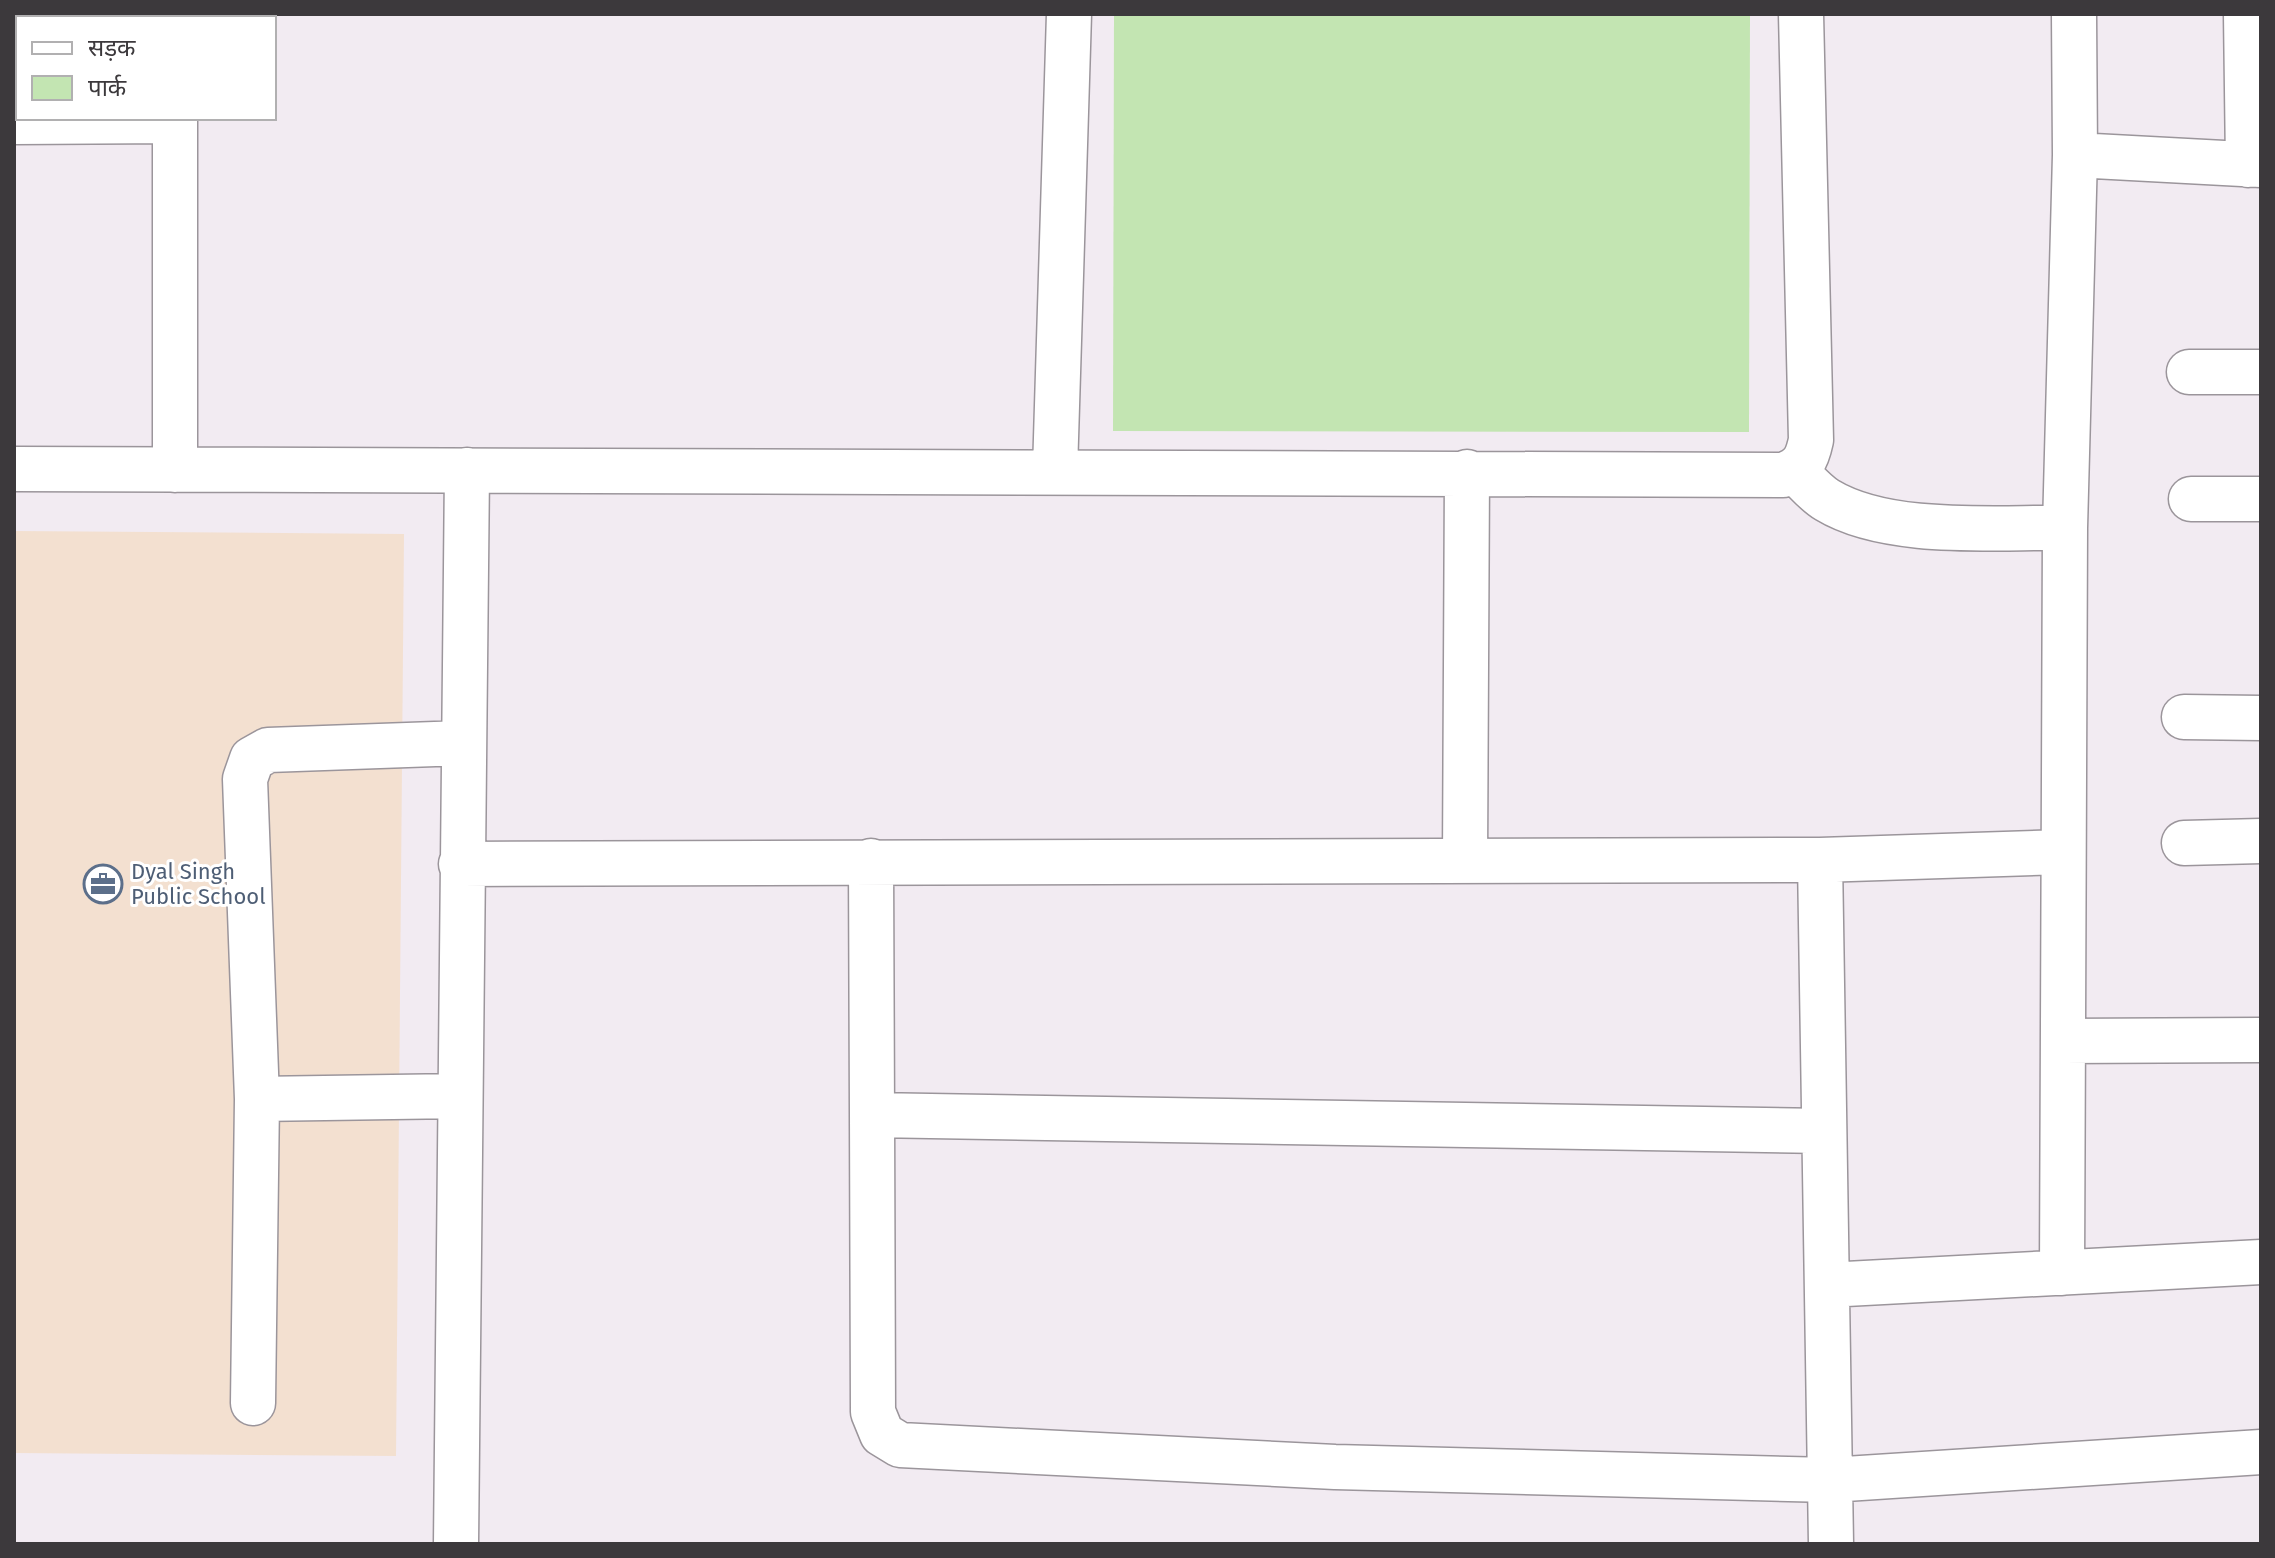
<svg xmlns="http://www.w3.org/2000/svg" width="2275" height="1558" font-family="'Fira Sans','Noto Sans Devanagari',sans-serif">
<style>
.education{fill:#f3e0d0}
.green{fill:#c3e5b2}
.lines{fill:none;stroke-linecap:round;stroke-linejoin:round}
.minor-casing{stroke:#9b959b;stroke-width:47}
.minor{stroke:#fff;stroke-width:44}
.labels{text-anchor:middle;stroke-width:6;stroke-linejoin:round;paint-order:stroke}
.service-label{font-size:22px;fill:#4e5e75;stroke:#fff;text-anchor:start}
</style>
<rect width="100%" height="100%" fill="#f2ebf2"/>
<!-- education -->
<path class="education" d="M 14,531 L 404,534 L 396,1456 L 14,1453 Z"/>
<!-- green -->
<path class="green" d="M 1114,14 L 1750,14 L 1749,432 L 1113,431 Z"/>
<g class="lines">
<defs>
<path id="minor" d="M 2246,14 L 2248,165
M 175,18 L 175,14
M 175,118 L 175,470
M 14,122 L 175,121
M 2075,155 L 2261,165
M 2189,372 L 2261,372
M 14,469 L 1783,475 C 1803,468 1807,459 1811,440 L 1801,14
M 1055,471 L 1069,14
M 1795,471 C 1805,480 1815,493 1827,500 C 1888,537 1995,527 2065,528
M 2191,499 L 2261,499
M 2184,717 L 2261,718
M 2184,843 L 2261,841
M 1820,860 L 1831,1544
M 871,861 L 872,1115 L 1824,1131
M 1465,861 L 1467,472
M 461,864 L 1820,860 L 2062,852
M 2063,1041 L 2261,1040
M 257,1099 L 460,1096
M 872,1115 L 873,1412 L 882,1434 L 900,1445 L 1335,1467 L 1830,1480 L 2261,1452
M 2062,1273 L 2065,528 L 2075,155 L 2074,14
M 1827,1285 L 2261,1262
M 253,1403 L 257,1099 L 245,779 L 252,759 L 268,750 L 463,743
M 456,1544 L 467,470"/>
</defs>
<!-- minor casing -->
<use href="#minor" class="minor-casing"/>
<!-- minor -->
<use href="#minor" class="minor"/>
</g>
<!-- icons -->
<defs>
<symbol id="office-ring" viewBox="-11 -11 22 22"><circle r="9.5" fill="#fff" stroke="#5c6f8a" stroke-width="1.5"/><path d="M-6-3h4V-5.5h4V-3h4V5H-6ZM-1-4.5V-3h2v-1.5ZM-6 0V1H6V0Z" fill="#5c6f8a"/></symbol>
</defs>
<g fill-rule="evenodd">
<use href="#office-ring" x="81" y="862" width="44" height="44"/>
</g>
<g class="labels">
<!-- service labels -->
<g class="service-label">
<text x="131" y="879">Dyal Singh<tspan x="131" dy="25">Public School</tspan></text>
</g>
</g>
<!-- border -->
<rect width="2275" height="1558" fill="none" stroke="#3c393c" stroke-width="32"/>
<!-- legend -->
<rect x="16" y="16" width="260" height="104" fill="#ffffff" stroke="#b1b0b1" stroke-width="2"/>
<rect x="32" y="42" width="40" height="12" fill="#ffffff" stroke="#b1b0b1" stroke-width="2"/>
<text x="88" y="56" font-size="24" fill="#3c393c">सड़क</text>
<rect x="32" y="76" width="40" height="24" fill="#c3e5b2" stroke="#b1b0b1" stroke-width="2"/>
<text x="88" y="96" font-size="24" fill="#3c393c">पार्क</text>
</svg>
